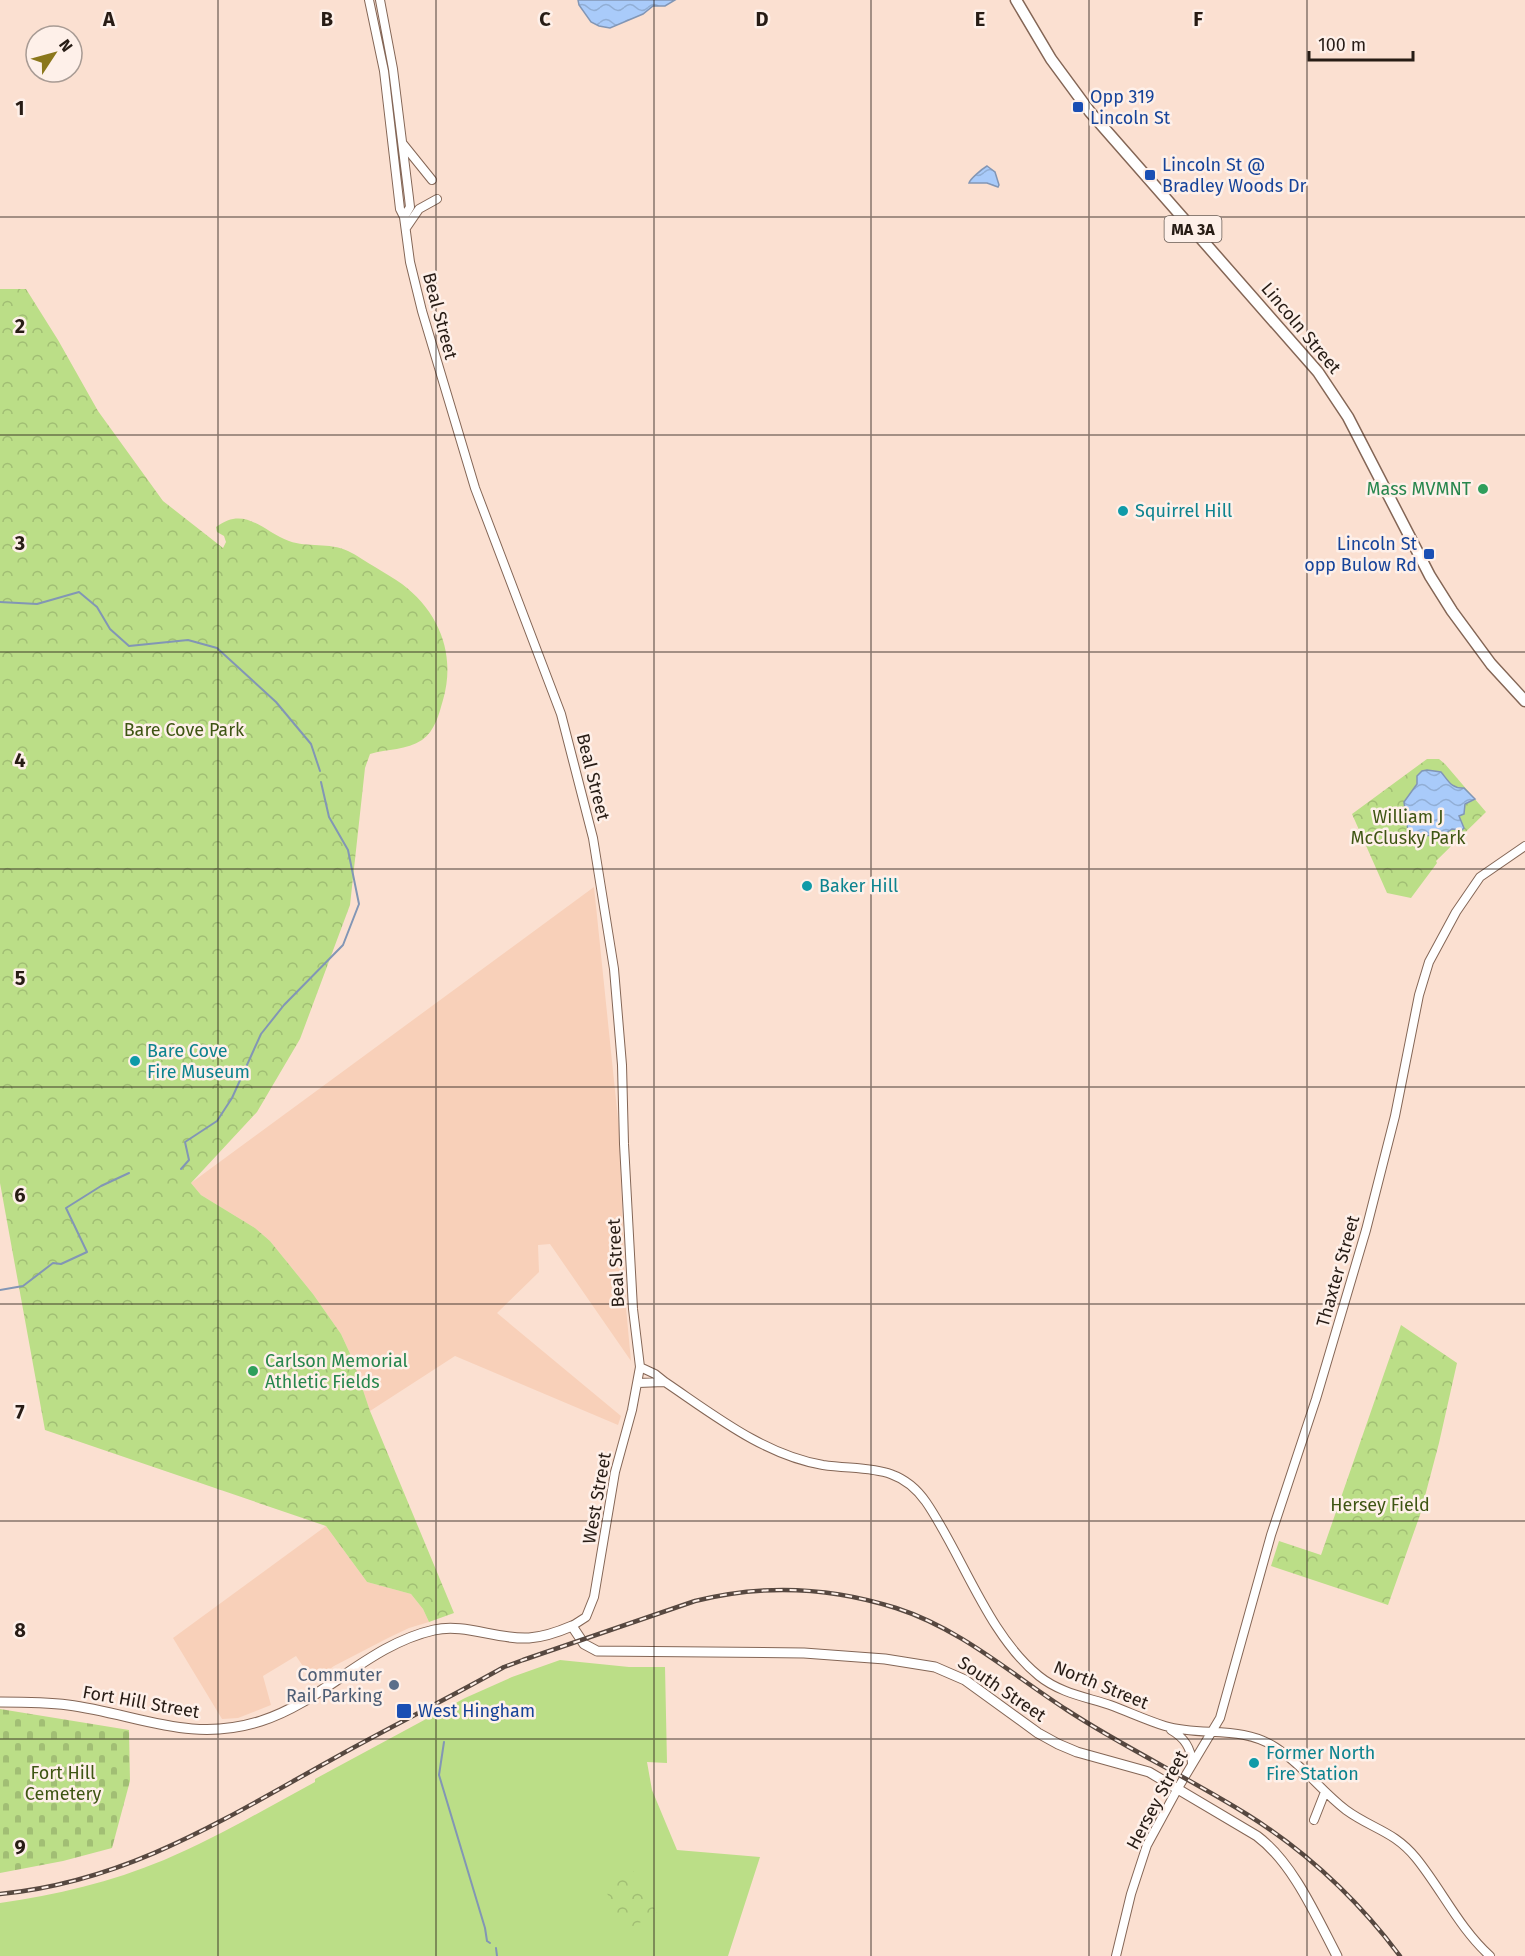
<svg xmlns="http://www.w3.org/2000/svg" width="1525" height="1956" font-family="'Fira Sans',sans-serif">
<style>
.built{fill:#f8d0b9}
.green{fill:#bbde87}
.cemetery{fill:url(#cemetery-stones)}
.park{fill:url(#park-crowns)}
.water{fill:url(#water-waves);stroke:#8296b5;stroke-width:1.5}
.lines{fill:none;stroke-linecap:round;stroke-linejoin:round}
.stream{stroke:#8296b5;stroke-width:2}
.tertiary-casing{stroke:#846656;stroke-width:10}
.secondary-casing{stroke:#846656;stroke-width:11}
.primary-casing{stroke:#846656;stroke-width:13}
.tertiary{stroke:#fff;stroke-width:8}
.secondary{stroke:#fff;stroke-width:9}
.primary{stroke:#fff;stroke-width:10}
.rail-casing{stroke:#574840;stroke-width:4.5}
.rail{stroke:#fef0e9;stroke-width:2;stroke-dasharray:7;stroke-linecap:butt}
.grid{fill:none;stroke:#271c15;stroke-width:1.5;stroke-opacity:0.55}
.transit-dot{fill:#1a4fb4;stroke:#fef0e9;stroke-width:2}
.leisure-dot{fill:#2e9e5b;stroke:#fef0e9;stroke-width:2}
.culture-dot{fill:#0f9aa8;stroke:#fef0e9;stroke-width:2}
.service-dot{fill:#5c6f8a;stroke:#fef0e9;stroke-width:2}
.labels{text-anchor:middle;stroke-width:5;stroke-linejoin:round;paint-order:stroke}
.shield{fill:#fef0e9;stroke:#685c55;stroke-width:1.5}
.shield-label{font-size:16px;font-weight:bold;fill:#271c15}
.transit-label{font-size:18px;fill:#164399;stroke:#fef0e9;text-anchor:start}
.street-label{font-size:18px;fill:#271c15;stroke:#fef0e9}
.leisure-label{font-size:18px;fill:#27864d;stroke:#fef0e9;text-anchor:end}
.culture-label{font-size:18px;fill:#0d838f;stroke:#fef0e9;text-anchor:start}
.park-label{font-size:18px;fill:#3e5513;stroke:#fef0e9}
.service-label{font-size:18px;fill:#4e5e75;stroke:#fef0e9;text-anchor:end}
.grid-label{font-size:20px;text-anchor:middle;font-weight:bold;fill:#271c15;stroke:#fef0e9;stroke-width:5;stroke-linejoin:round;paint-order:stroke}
</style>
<defs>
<pattern id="cemetery-stones" width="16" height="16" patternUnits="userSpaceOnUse" patternTransform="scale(1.5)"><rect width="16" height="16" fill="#bbde87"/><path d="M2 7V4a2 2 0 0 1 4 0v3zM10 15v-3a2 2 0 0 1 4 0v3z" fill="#a1be74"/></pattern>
<pattern id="park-crowns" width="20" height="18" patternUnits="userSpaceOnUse" patternTransform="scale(1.5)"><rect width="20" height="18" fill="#bbde87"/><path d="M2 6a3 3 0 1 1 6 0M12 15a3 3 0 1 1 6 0" fill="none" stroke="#a1be74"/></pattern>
<pattern id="water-waves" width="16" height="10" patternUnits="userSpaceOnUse" patternTransform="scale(1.5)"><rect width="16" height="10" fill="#a9cbfa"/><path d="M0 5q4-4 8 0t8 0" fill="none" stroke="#91aed5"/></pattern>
</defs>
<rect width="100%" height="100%" fill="#fbe0d1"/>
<!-- built -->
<path class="built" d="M 594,887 L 619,1129 L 626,1308 L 631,1361 L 550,1244 L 538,1245 L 539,1272 L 497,1313 L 621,1416 L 618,1425 L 455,1356 L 370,1411 L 353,1360 L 341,1334 L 313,1294 L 270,1241 L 255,1228 L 201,1195 L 191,1183 Z
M 326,1526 L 367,1582 L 411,1594 L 423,1609 L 429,1622 L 409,1628 L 388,1638 L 334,1666 L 313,1681 L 296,1656 L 263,1676 L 271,1705 L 238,1718 L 222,1719 L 173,1638 Z"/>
<!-- green -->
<path class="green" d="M 560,1660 L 629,1667 L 665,1667 L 667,1763 L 647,1762 L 652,1790 L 677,1850 L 760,1857 L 728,1956 L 0,1956 L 0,1903 C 56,1895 111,1882 164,1860 C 216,1838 265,1809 315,1782 L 315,1779 L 465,1698 L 512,1677 Z"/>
<!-- cemetery -->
<path class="cemetery" d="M 0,1709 L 129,1730 L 130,1781 L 112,1848 L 63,1861 L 0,1873 Z"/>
<!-- park -->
<path class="park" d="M 0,289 L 26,289 L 58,340 L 98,411 L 163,501 L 223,548 L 226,542 L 224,536 L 217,532 L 216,527 C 245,505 262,531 289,541 C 308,548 329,542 348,551 C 357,555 366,562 375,567 C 384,573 394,578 402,584 C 440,613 456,655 443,700 C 439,714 435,731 422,740 C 407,750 387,749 370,754 L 365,768 L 350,905 L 300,1039 L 257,1112 L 191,1183 L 201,1195 L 255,1228 L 270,1241 L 313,1294 L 341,1334 L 353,1360 L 370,1411 L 454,1613 L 429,1622 L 423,1609 L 411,1594 L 367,1582 L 326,1526 L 45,1430 L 0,1183 Z
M 1427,759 L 1439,759 L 1445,764 L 1486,812 L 1436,861 L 1437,863 L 1411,898 L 1387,893 L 1352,814 Z
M 1401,1325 L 1457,1363 L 1439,1443 L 1420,1515 L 1388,1605 L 1271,1566 L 1279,1541 L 1321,1555 Z
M 635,1871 L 657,1914 L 625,1930 L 604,1887 Z"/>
<!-- water -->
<path class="water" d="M 578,0 L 675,0 L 665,6 L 653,6 L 643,14 L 610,28 L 599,26 L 591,22 L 579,5 Z
M 987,166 L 995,172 L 999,185 L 998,187 L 987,183 L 969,183 C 970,179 982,169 987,166 Z
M 1427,770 L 1441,772 C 1448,780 1451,789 1464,788 L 1475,799 L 1465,804 L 1464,814 L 1459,816 L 1464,828 L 1462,830 L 1452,829 C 1438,841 1431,832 1416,837 L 1408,831 L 1404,802 L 1417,784 L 1417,776 L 1422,771 Z"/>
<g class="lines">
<!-- stream -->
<path class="stream" d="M 0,602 L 37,604 L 79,592 L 97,607 L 110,629 L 129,646 L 188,640 L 217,648 L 276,702 L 311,744 L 320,771
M 181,1169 L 189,1160 L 185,1142 L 217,1121 L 232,1098 L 261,1034 L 284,1005 L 343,945 L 359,904 L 348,850 L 329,817 L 321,782
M 0,1290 L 23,1286 L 53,1263 L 61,1264 L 87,1252 L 66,1208 L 101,1186 L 129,1173
M 444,1742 L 439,1775 L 485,1928 L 487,1941 L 490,1943
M 496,1948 L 497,1956"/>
<defs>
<path id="tertiary" d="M 369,0 L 384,71 L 400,209 L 404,217 L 410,262 L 422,311 L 475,488 L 561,714 L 593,838 L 614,969 L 622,1065 L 624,1144 L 633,1309 L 640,1367 L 632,1410 L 615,1472 L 594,1597 L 586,1617 L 572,1626
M 380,0 L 393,69 L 409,198 L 410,207 L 404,217
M 403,144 L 432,180
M 406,228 L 419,209 L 437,199
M 640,1367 L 655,1374 L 665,1382 C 714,1415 764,1455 823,1465 C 865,1471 899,1463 926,1502 C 963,1556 988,1635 1039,1676 C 1060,1693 1086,1697 1110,1705 C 1129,1712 1146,1720 1165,1726 C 1202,1737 1241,1725 1275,1747 C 1302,1764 1321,1791 1346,1810 C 1372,1829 1394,1831 1416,1858 C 1442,1890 1459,1928 1490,1956
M 638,1383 L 664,1382
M 1171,1730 C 1185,1738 1191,1748 1192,1763
M 1314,1820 L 1325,1792
M 1116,1956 L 1131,1894 L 1147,1845 L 1178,1788 L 1220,1718 L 1271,1535 L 1316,1399 L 1366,1230 L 1395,1116 L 1419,995 L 1429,962 L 1456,912 L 1480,877 L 1525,846"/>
<path id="secondary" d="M 0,1702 C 23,1702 46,1702 68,1705 C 137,1714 190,1744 261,1721 C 324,1701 368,1645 434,1630 C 465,1623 497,1640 529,1638 C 544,1637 558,1632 572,1626 L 584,1644 L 597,1651 L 804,1653 L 885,1659 L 935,1667 L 965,1680 L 1038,1733 L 1058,1744 L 1077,1752 L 1149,1772 L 1257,1836 C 1293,1863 1316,1916 1337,1956"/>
<path id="primary" d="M 1016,0 L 1051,59 L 1090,112 L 1318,372 L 1348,417 L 1430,576 L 1452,611 L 1491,664 L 1525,701"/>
</defs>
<!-- tertiary casing -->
<use href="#tertiary" class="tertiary-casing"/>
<!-- secondary casing -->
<use href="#secondary" class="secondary-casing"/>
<!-- primary casing -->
<use href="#primary" class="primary-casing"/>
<!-- tertiary -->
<use href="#tertiary" class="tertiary"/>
<!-- secondary -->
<use href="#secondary" class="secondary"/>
<!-- primary -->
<use href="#primary" class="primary"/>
<defs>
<path id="rail" d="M 0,1894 C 126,1882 223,1820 331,1760 C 388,1728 447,1699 504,1667 L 523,1660 L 695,1601 C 762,1584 830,1587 896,1608 C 961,1629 1011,1674 1067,1710 C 1125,1748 1189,1778 1248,1815 C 1307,1852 1358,1900 1400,1956"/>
</defs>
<!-- rail casing -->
<use href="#rail" class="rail-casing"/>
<!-- rail -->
<use href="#rail" class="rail"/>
</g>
<!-- grid -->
<path class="grid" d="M 218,0 L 218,1956M 436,0 L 436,1956M 654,0 L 654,1956M 871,0 L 871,1956M 1089,0 L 1089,1956M 1307,0 L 1307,1956M 0,217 L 1525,217M 0,435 L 1525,435M 0,652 L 1525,652M 0,869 L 1525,869M 0,1087 L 1525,1087M 0,1304 L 1525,1304M 0,1521 L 1525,1521M 0,1739 L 1525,1739"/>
<!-- markers -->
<g class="transit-dot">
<rect x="1072" y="101" width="12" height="12" rx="3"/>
<rect x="1144" y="169" width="12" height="12" rx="3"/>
<rect x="1423" y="548" width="12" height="12" rx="3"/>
<rect x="396" y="1703" width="16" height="16" rx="3"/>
</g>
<g class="leisure-dot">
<circle cx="1483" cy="489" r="6"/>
<circle cx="253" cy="1371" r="6"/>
</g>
<g class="culture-dot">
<circle cx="1123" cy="511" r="6"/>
<circle cx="807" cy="886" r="6"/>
<circle cx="135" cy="1061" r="6"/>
<circle cx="1254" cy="1763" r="6"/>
</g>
<circle class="service-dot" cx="394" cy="1685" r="6"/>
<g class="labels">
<!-- shield labels -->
<rect class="shield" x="1164.5" y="216" width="57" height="26" rx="4.5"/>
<g class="shield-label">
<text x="1193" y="235">MA 3A</text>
</g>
<!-- transit labels -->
<g class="transit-label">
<text x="1090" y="103">Opp 319<tspan x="1090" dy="21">Lincoln St</tspan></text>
<text x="1162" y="171">Lincoln St @<tspan x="1162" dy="21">Bradley Woods Dr</tspan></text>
<text x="1417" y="550" text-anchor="end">Lincoln St<tspan x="1417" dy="21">opp Bulow Rd</tspan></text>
<text x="418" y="1717">West Hingham</text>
</g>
<!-- street labels -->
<g class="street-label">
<text transform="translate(440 316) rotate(75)" y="6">Beal Street</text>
<text transform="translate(1301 328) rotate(50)" y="6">Lincoln Street</text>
<text transform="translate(593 777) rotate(76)" y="6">Beal Street</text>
<text transform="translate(616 1263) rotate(-93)" y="6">Beal Street</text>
<text transform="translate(1338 1271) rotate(-74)" y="6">Thaxter Street</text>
<text transform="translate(597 1498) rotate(-80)" y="6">West Street</text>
<text transform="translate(1101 1685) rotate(22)" y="6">North Street</text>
<text transform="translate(1002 1689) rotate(34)" y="6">South Street</text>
<text transform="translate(141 1702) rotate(10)" y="6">Fort Hill Street</text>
<text transform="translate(1157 1800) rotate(-62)" y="6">Hersey Street</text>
</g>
<!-- leisure labels -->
<g class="leisure-label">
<text x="1471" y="495">Mass MVMNT</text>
<text x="265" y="1367" text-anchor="start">Carlson Memorial<tspan x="265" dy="21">Athletic Fields</tspan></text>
</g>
<!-- culture labels -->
<g class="culture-label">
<text x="1135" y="517">Squirrel Hill</text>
<text x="819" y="892">Baker Hill</text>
<text x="147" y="1057">Bare Cove<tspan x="147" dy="21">Fire Museum</tspan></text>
<text x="1266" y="1759">Former North<tspan x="1266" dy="21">Fire Station</tspan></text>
</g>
<!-- park labels -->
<g class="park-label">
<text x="184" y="736">Bare Cove Park</text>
<text x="1408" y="823">William J<tspan x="1408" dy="21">McClusky Park</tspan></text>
<text x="1380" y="1511">Hersey Field</text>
<text x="63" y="1779">Fort Hill<tspan x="63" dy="21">Cemetery</tspan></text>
</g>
<!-- service labels -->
<g class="service-label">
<text x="382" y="1681">Commuter<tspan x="382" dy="21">Rail Parking</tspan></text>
</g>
</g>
<g class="grid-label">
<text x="109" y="26">A</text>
<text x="327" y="26">B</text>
<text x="545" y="26">C</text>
<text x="762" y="26">D</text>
<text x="980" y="26">E</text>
<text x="1198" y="26">F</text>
<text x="20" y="115">1</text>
<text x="20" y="333">2</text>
<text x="20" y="550">3</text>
<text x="20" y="767">4</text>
<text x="20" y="985">5</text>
<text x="20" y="1202">6</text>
<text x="20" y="1419">7</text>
<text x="20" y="1637">8</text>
<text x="20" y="1854">9</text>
</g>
<!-- north arrow -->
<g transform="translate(54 54) rotate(54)"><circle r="28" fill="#fef0e9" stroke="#a89b94" stroke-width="1.5"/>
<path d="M0-4.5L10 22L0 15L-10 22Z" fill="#8b771b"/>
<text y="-9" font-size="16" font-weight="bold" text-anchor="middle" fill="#271c15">N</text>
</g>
<!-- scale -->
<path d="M1309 51v9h104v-9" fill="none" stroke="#271c15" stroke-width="3"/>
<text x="1318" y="51" font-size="18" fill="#271c15" stroke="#fef0e9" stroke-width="4.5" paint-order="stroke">100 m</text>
</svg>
